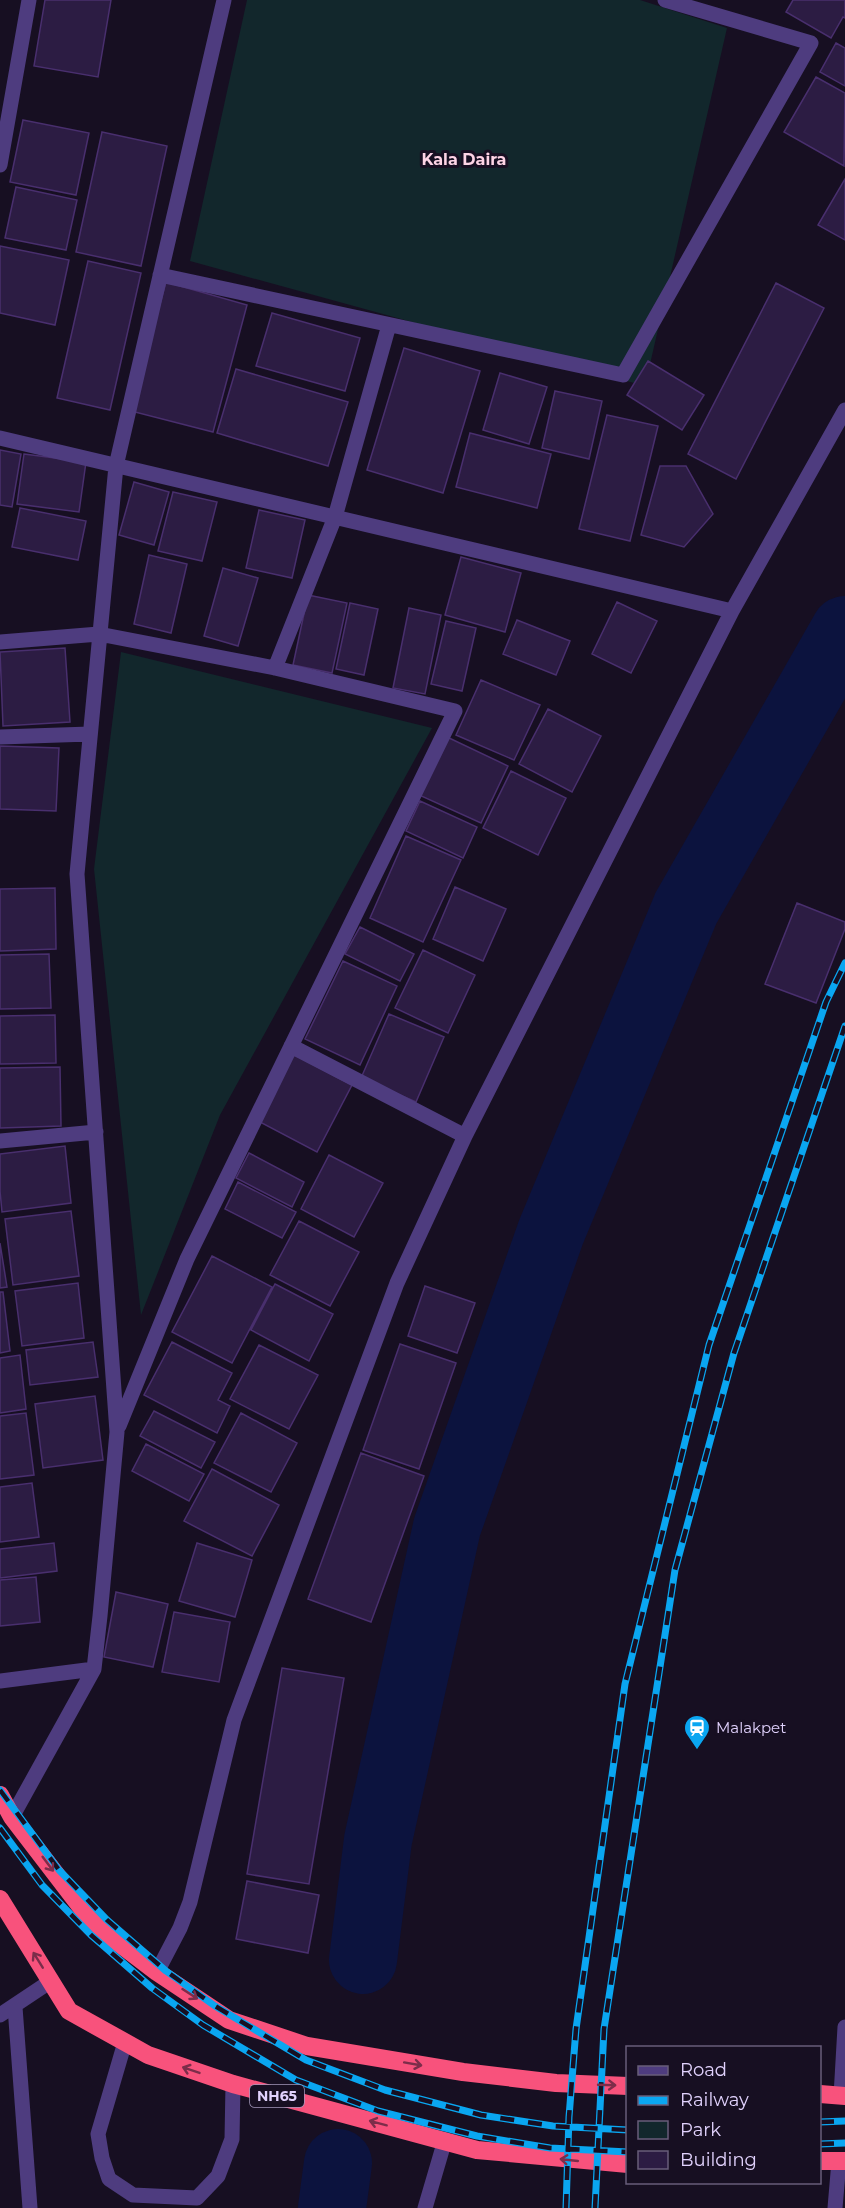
<svg xmlns="http://www.w3.org/2000/svg" width="845" height="2208" font-family="Montserrat,sans-serif">
<style>
.green{fill:#12272c}
.lines{fill:none;stroke-linecap:round;stroke-linejoin:round}
.river{stroke:#0c133e;stroke-width:68}
.building{fill:#2c1c43;stroke:#492f6e;stroke-width:1.5}
.minor{stroke:#4e3c7f;stroke-width:15}
.highway{stroke:#f8527c;stroke-width:18}
.rail-casing{stroke:#0aa6f1;stroke-width:7}
.rail{stroke:#170f22;stroke-width:4.5;stroke-dasharray:14;stroke-linecap:butt}
.oneway{stroke:#7c2d4a}
.labels{text-anchor:middle;stroke-width:6;stroke-linejoin:round;paint-order:stroke}
.shield{fill:#170f22;stroke:#a498bb;stroke-width:1.5}
.shield-label{font-size:14px;font-weight:bold;fill:#e1d2fd}
.poi-label{font-size:15px;fill:#e1d2fd;stroke:#170f22;text-anchor:start}
.neighbourhood-label{font-size:16px;font-weight:bold;fill:#fdd4e5;stroke:#170f22}
</style>
<rect width="100%" height="100%" fill="#170f22"/>
<!-- green -->
<path class="green" d="M 247,0 L 640,0 L 727,28 L 645,386 L 190,261 Z
M 121,652 L 432,728 L 220,1115 L 141,1315 L 94,869 Z"/>
<g class="lines">
<!-- river -->
<path class="river" d="M 363,1960 L 378,1840 L 447,1527 L 551,1232 L 686,908 L 845,630
M 332,2208 L 338,2163"/>
</g>
<!-- building -->
<path class="building" d="M 45,0 L 111,0 L 98,77 L 34,66 Z
M 793,0 L 845,0 L 845,18 L 843,17 L 831,38 L 786,12 Z
M 836,43 L 845,48 L 845,86 L 820,72 Z
M 816,77 L 845,93 L 844,166 L 784,132 Z
M 23,120 L 89,133 L 76,195 L 10,182 Z
M 102,132 L 167,146 L 141,266 L 76,252 Z
M 845,179 L 845,240 L 818,225 Z
M 16,187 L 77,200 L 66,250 L 5,238 Z
M 0,246 L 69,260 L 55,325 L 0,313 Z
M 88,261 L 141,273 L 110,410 L 57,398 Z
M 166,282 L 247,305 L 213,432 L 131,411 Z
M 776,283 L 824,308 L 736,479 L 688,454 Z
M 272,313 L 360,338 L 345,391 L 256,366 Z
M 404,348 L 480,371 L 443,493 L 367,470 Z
M 648,361 L 704,395 L 682,430 L 627,395 Z
M 236,369 L 348,402 L 328,466 L 217,433 Z
M 500,373 L 547,387 L 529,444 L 483,430 Z
M 555,391 L 602,401 L 589,459 L 542,448 Z
M 607,415 L 658,426 L 630,541 L 579,529 Z
M 470,433 L 551,454 L 537,508 L 456,487 Z
M 0,450 L 21,454 L 12,507 L 0,505 Z
M 24,454 L 86,462 L 79,512 L 17,504 Z
M 660,466 L 686,466 L 713,514 L 684,547 L 641,535 Z
M 134,482 L 169,492 L 154,545 L 119,535 Z
M 173,492 L 217,502 L 202,561 L 158,551 Z
M 20,508 L 86,521 L 78,560 L 12,547 Z
M 259,510 L 305,520 L 292,578 L 246,568 Z
M 149,555 L 187,564 L 171,633 L 134,624 Z
M 461,557 L 521,573 L 505,632 L 445,615 Z
M 223,568 L 258,578 L 238,646 L 204,636 Z
M 308,595 L 347,603 L 332,673 L 293,665 Z
M 617,602 L 657,621 L 631,673 L 592,654 Z
M 350,603 L 378,609 L 364,675 L 336,669 Z
M 409,608 L 441,615 L 425,694 L 393,688 Z
M 517,620 L 570,641 L 556,675 L 503,654 Z
M 446,621 L 476,628 L 462,691 L 431,684 Z
M 65,648 L 70,722 L 3,726 L 0,652 Z
M 481,680 L 540,705 L 514,760 L 456,735 Z
M 548,709 L 601,736 L 572,792 L 519,764 Z
M 447,737 L 508,766 L 481,823 L 419,795 Z
M 0,746 L 59,748 L 56,811 L 0,809 Z
M 511,771 L 566,798 L 538,855 L 483,828 Z
M 420,801 L 477,827 L 463,858 L 406,831 Z
M 406,836 L 461,860 L 423,942 L 370,918 Z
M 455,887 L 506,909 L 483,961 L 433,939 Z
M 55,888 L 56,949 L 0,951 L 0,889 Z
M 797,903 L 845,922 L 845,929 L 816,1003 L 765,984 Z
M 360,927 L 414,954 L 400,981 L 345,954 Z
M 423,950 L 475,975 L 448,1033 L 395,1008 Z
M 49,954 L 51,1008 L 0,1009 L 0,955 Z
M 343,961 L 397,986 L 360,1065 L 305,1039 Z
M 389,1014 L 444,1037 L 416,1102 L 361,1078 Z
M 55,1015 L 56,1063 L 0,1064 L 0,1016 Z
M 293,1054 L 352,1085 L 317,1152 L 258,1121 Z
M 60,1067 L 61,1126 L 0,1128 L 0,1068 Z
M 65,1146 L 71,1203 L 2,1212 L 0,1191 L 0,1154 Z
M 249,1153 L 304,1182 L 292,1207 L 236,1178 Z
M 329,1155 L 383,1183 L 354,1237 L 301,1209 Z
M 238,1182 L 296,1212 L 282,1238 L 225,1209 Z
M 71,1211 L 79,1276 L 13,1285 L 5,1219 Z
M 299,1221 L 359,1252 L 330,1306 L 270,1275 Z
M 0,1243 L 7,1287 L 0,1288 Z
M 212,1256 L 272,1287 L 232,1363 L 172,1332 Z
M 78,1283 L 84,1338 L 22,1346 L 15,1291 Z
M 275,1284 L 333,1314 L 309,1361 L 251,1330 Z
M 425,1286 L 475,1303 L 457,1353 L 408,1336 Z
M 0,1292 L 3,1292 L 10,1351 L 0,1353 Z
M 93,1342 L 98,1377 L 30,1385 L 26,1350 Z
M 172,1342 L 232,1373 L 218,1400 L 230,1406 L 217,1433 L 144,1395 Z
M 400,1344 L 456,1363 L 419,1469 L 363,1450 Z
M 259,1345 L 318,1375 L 289,1429 L 230,1399 Z
M 20,1355 L 26,1409 L 0,1413 L 0,1358 Z
M 95,1396 L 103,1460 L 43,1468 L 35,1404 Z
M 154,1411 L 215,1442 L 201,1468 L 140,1436 Z
M 26,1413 L 34,1475 L 0,1479 L 0,1416 Z
M 241,1413 L 297,1443 L 271,1492 L 214,1463 Z
M 146,1444 L 204,1474 L 189,1501 L 132,1471 Z
M 361,1453 L 424,1476 L 371,1622 L 308,1599 Z
M 212,1469 L 279,1505 L 252,1556 L 184,1521 Z
M 32,1483 L 39,1537 L 0,1542 L 0,1487 Z
M 54,1543 L 57,1571 L 0,1578 L 0,1549 Z
M 197,1543 L 252,1560 L 235,1617 L 179,1601 Z
M 36,1577 L 40,1622 L 0,1626 L 0,1580 Z
M 116,1592 L 168,1604 L 153,1667 L 104,1657 Z
M 174,1612 L 230,1622 L 219,1682 L 162,1672 Z
M 282,1668 L 344,1678 L 309,1884 L 247,1874 Z
M 247,1881 L 319,1895 L 308,1953 L 236,1939 Z"/>
<g class="lines">
<!-- minor -->
<path class="minor" d="M 0,165 L 29,0
M 160,275 L 623,375 L 811,43 L 665,0
M 0,438 L 732,611
M 0,642 L 99,634 L 275,668 L 455,711 L 187,1259 L 119,1426
M 275,668 L 335,517 L 389,325
M 0,737 L 90,734
M 291,1046 L 465,1136
M 0,1141 L 96,1132
M 0,1681 L 94,1669
M 12,1817 L 94,1669 L 100,1616 L 117,1432 L 77,874 L 116,466 L 224,0
M 157,1972 L 180,1928 L 190,1902 L 234,1720 L 397,1283 L 465,1136 L 732,611 L 845,410
M 15,2007 L 30,2208
M 0,2015 L 51,1981
M 125,2042 L 98,2134 L 102,2158 L 109,2179 L 133,2195 L 197,2198 L 218,2176 L 232,2139 L 233,2084
M 841,2096 L 845,2027
M 425,2208 L 445,2140
M 835,2208 L 839,2161"/>
<!-- highway -->
<path class="highway" d="M 0,1795 L 12,1817 L 94,1924 L 157,1972 L 229,2020 L 307,2046 L 463,2072 L 556,2083 L 628,2086
M 0,1899 L 69,2011 L 148,2055 L 233,2084 L 477,2150 L 628,2164
M 820,2094 L 845,2096
M 820,2161 L 845,2161"/>
<defs>
<path id="rail" d="M 0,1790 L 59,1870 L 107,1920 L 166,1971 L 215,2006 L 306,2060 L 385,2090 L 481,2115 L 553,2126 L 628,2130
M 0,1828 L 42,1885 L 91,1935 L 152,1988 L 203,2025 L 296,2080 L 378,2111 L 477,2136 L 550,2148 L 628,2152
M 820,2122 L 845,2121
M 820,2144 L 845,2143
M 566,2208 L 569,2117 L 576,2029 L 625,1684 L 709,1345 L 826,1002 L 845,963
M 595,2208 L 604,2029 L 675,1570 L 734,1353 L 845,1026"/>
</defs>
<!-- rail casing -->
<use href="#rail" class="rail-casing"/>
<!-- rail -->
<use href="#rail" class="rail"/>
</g>
<!-- one-way arrows -->
<defs><path id="oneway-shaft" d="M-6 0H5M1.5-3L5.5 0L1.5 3" fill="none" stroke-width="1.6" stroke-linecap="round" stroke-linejoin="round" transform="scale(1.5)"/></defs>
<g class="oneway">
<use href="#oneway-shaft" transform="translate(48 1864) rotate(53)"/>
<use href="#oneway-shaft" transform="translate(38 1960) rotate(-122)"/>
<use href="#oneway-shaft" transform="translate(190 1994) rotate(33)"/>
<use href="#oneway-shaft" transform="translate(413 2064) rotate(10)"/>
<use href="#oneway-shaft" transform="translate(191 2070) rotate(-161)"/>
<use href="#oneway-shaft" transform="translate(607 2085) rotate(2)"/>
<use href="#oneway-shaft" transform="translate(378 2123) rotate(-165)"/>
<use href="#oneway-shaft" transform="translate(569 2160) rotate(-174)"/>
</g>
<!-- icons -->
<defs>
<symbol id="station-pin" viewBox="-11 -11 22 30"><path d="M0 17L-7.5 6A9.5 9.5 0 1 1 7.5 6Z" fill="#0aa6f1" stroke="#170f22"/><path d="M-3-6H3Q5-6 5-4V2Q5 4 3 4L4.5 6H3L1.5 4h-3L-3 6H-4.5L-3 4Q-5 4-5 2V-4Q-5-6-3-6ZM-3.5-4v3h7v-3ZM-3.5 1v1.5H-2V1ZM2 1v1.5H3.5V1Z" fill="#fff"/></symbol>
</defs>
<g fill-rule="evenodd">
<use href="#station-pin" x="682" y="1713" width="30" height="40"/>
</g>
<g class="labels">
<!-- shield labels -->
<rect class="shield" x="250" y="2085" width="54" height="22" rx="4.5"/>
<g class="shield-label">
<text x="277" y="2101">NH65</text>
</g>
<!-- poi labels -->
<g class="poi-label">
<text x="716" y="1733">Malakpet</text>
</g>
<!-- neighbourhood labels -->
<g class="neighbourhood-label">
<text x="464" y="165">Kala Daira</text>
</g>
</g>
<!-- legend -->
<rect x="626" y="2046" width="195" height="138" fill="#170f22" stroke="#685d7a" stroke-width="1.5"/>
<rect x="638" y="2066" width="30" height="9" fill="#4e3c7f" stroke="#685d7a" stroke-width="1.5"/>
<text x="680" y="2076" font-size="18" fill="#e1d2fd">Road</text>
<rect x="638" y="2096" width="30" height="9" fill="#0aa6f1" stroke="#685d7a" stroke-width="1.5"/>
<text x="680" y="2106" font-size="18" fill="#e1d2fd">Railway</text>
<rect x="638" y="2121" width="30" height="18" fill="#12272c" stroke="#685d7a" stroke-width="1.5"/>
<text x="680" y="2136" font-size="18" fill="#e1d2fd">Park</text>
<rect x="638" y="2151" width="30" height="18" fill="#2c1c43" stroke="#685d7a" stroke-width="1.5"/>
<text x="680" y="2166" font-size="18" fill="#e1d2fd">Building</text>
</svg>
